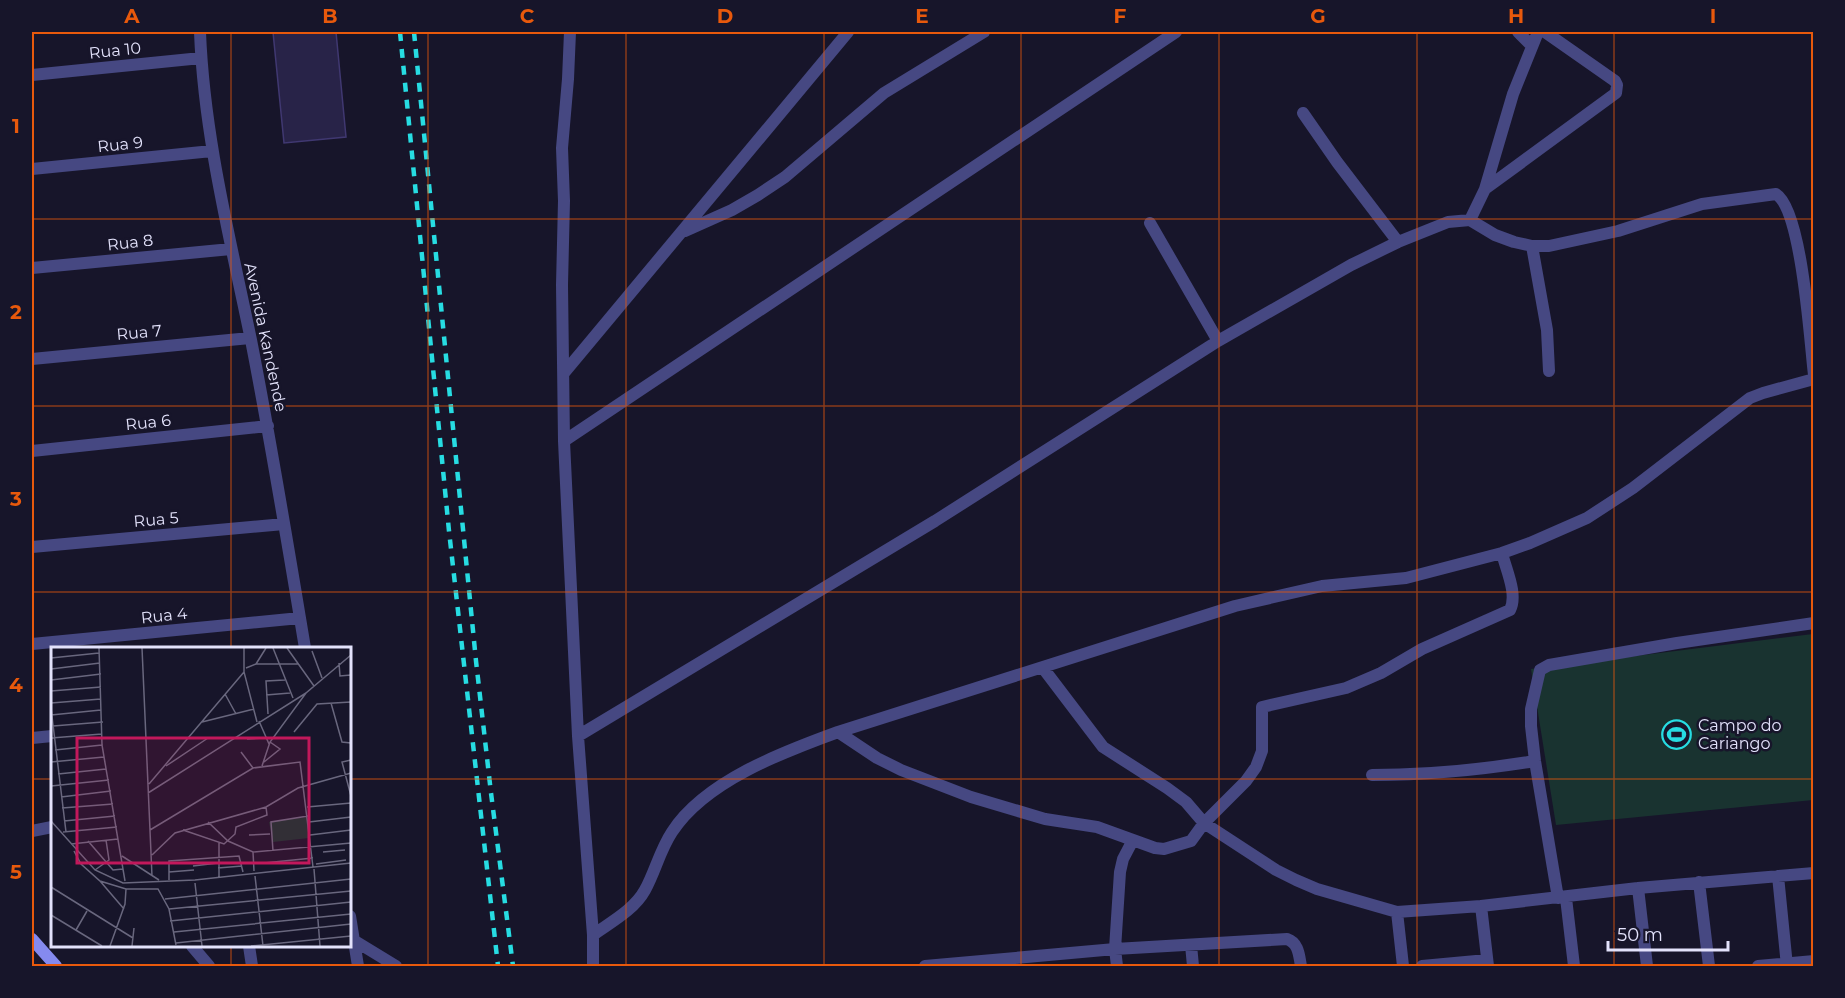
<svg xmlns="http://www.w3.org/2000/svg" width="1845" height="998" font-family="Montserrat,sans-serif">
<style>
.green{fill:#193330}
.building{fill:#282348;stroke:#403871;stroke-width:1.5}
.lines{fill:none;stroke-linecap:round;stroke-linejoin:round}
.minor{stroke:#464882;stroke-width:12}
.secondary{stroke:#858aef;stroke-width:12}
.rail{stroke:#27dce2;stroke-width:4.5;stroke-dasharray:9 8;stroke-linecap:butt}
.grid{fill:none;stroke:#e8590c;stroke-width:1.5;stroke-opacity:0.55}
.labels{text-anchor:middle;stroke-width:5;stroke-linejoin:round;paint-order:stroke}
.street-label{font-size:16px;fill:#e3e2fb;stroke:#17152a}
.poi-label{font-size:16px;fill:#e3e2fb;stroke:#17152a;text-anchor:start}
.inset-road{fill:none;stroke:#69677e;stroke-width:1.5}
.view{fill:#c2185b;fill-opacity:0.15;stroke:#c2185b;stroke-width:3}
.inset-edge{fill:none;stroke:#e3e2fb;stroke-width:3}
.neatline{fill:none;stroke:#e8590c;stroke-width:2}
.grid-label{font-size:20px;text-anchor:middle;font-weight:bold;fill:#e8590c}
</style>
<rect width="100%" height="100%" fill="#17152a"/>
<!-- green -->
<path class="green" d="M 1813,634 L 1813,800 L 1556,825 L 1531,669 Z"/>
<!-- building -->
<path class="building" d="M 273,32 L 336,32 L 346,137 L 284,143 Z"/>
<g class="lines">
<!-- minor -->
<path class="minor" d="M 200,32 C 204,136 230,238 251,340 C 271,442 288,546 305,648
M 570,32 L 568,79 L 562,148 L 564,201 L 562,285 L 564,441 L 578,736 L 593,935 L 593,966
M 1518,32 L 1531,45
M 32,75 L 201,58
M 1303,113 L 1337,162 L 1398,242
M 32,169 L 212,151
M 1485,189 L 1616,93 L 1617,85 L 1615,81 L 1545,32
M 1470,220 L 1485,189 L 1513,94 L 1538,32
M 1150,223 L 1218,341
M 685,231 L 732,210 L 758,195 L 785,177 L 884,93 L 984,32
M 1532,246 L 1547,330 L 1549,371
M 32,268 L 231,249
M 32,359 L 250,338
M 564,373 L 848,32
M 564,441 L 1176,32
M 32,451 L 268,426
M 32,547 L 284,524
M 32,644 L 300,618
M 1043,668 L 1103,747 L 1167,788 L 1186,802 L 1204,823 L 1276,870 L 1296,880 L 1317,889 L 1397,912 L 1481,906 L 1638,888 L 1814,873
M 838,732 L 877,758 L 901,770 L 971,797 L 1045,819 L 1097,827 L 1155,848 L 1164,849 L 1191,841 L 1204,823 L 1246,781 L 1256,767 L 1262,751 L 1262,707 L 1346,688 L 1381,673 L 1422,649 L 1510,610 C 1518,594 1506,570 1502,553
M 578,736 L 935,521 L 1218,341 L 1351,265 L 1398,242 L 1448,222 L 1470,220 L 1495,235 L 1514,242 L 1532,246 L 1549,246 L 1618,231 L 1702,204 L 1776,194 C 1802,210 1810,342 1814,375
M 32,738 L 52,736
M 1372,775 C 1427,775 1480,770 1535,761
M 32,831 L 52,827
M 1778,876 L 1787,966
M 1699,882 L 1709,966
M 1638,888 L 1647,966
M 1558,898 L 1535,761 L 1531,726 L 1531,709 L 1540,670 L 1549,665 L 1677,643 L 1814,623
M 1566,898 L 1574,966
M 1481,906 L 1488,966
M 1397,912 L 1403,966
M 350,916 L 358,966
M 593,935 C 611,922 634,910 645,890 C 655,872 660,850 672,832 C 705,781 783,752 838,732 L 1235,606 L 1322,586 L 1406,578 L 1502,553 L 1530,543 L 1587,518 L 1633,488 L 1750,398 L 1763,393 L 1814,379
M 355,941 L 396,966
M 1191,945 L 1193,966
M 192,946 L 209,966
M 249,946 L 252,966
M 925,966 L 1115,949 L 1287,939 C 1299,943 1299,956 1301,966
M 1117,966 L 1115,949 L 1120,872 L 1123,859 L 1133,840
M 1422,966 L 1487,960
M 1758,966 L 1814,961"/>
<!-- secondary -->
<path class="secondary" d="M 32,939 L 56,966"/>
<!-- rail -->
<path class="rail" d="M 400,32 L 449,531 L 498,966
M 414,32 L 476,661 L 491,793 L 513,966"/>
</g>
<!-- grid -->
<path class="grid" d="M 231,32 L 231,648M 428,32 L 428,966M 626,32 L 626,966M 824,32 L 824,966M 1021,32 L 1021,966M 1219,32 L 1219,966M 1417,32 L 1417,966M 1614,32 L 1614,966M 32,219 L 1814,219M 32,406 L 1814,406M 32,592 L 1814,592M 32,779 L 52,779M 350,779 L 1814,779M 231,946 L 231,966"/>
<!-- icons -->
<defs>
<symbol id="stadium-ring" viewBox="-11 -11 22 22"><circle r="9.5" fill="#17152a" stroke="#27dce2" stroke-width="1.5"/><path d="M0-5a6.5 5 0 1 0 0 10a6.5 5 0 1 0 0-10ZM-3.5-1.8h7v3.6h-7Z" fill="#27dce2"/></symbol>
</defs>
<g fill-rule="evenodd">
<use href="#stadium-ring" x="1660" y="718" width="33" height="33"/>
</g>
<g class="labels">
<!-- street labels -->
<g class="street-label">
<text transform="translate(115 50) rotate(-6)" y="6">Rua 10</text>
<text transform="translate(120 144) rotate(-6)" y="6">Rua 9</text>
<text transform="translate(130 242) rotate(-6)" y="6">Rua 8</text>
<text transform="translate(139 332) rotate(-5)" y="6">Rua 7</text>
<text transform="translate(266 337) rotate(78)" y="6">Avenida Kandende</text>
<text transform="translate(148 422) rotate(-6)" y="6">Rua 6</text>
<text transform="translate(156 519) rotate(-5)" y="6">Rua 5</text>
<text transform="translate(164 615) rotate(-6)" y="6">Rua 4</text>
</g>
<!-- poi labels -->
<g class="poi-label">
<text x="1698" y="731">Campo do<tspan x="1698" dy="18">Cariango</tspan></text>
</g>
</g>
<!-- overview -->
<g transform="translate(51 647)">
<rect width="300" height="300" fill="#17152a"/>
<path d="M 256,170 L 258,191 L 222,195 L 218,175 Z" fill="#193330"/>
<path class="inset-road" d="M 48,1 L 51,98 L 74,234M 91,1 L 101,229M 193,1 L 193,25 L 206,75M 222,1 L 242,51M 236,1 L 263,39M 261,4 L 271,31M 0,11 L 48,6M 288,16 L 289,29 L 300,28M 205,17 L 215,1M 195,21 L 205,17 L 248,17M 0,22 L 49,16M 0,33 L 50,27M 0,44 L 50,40M 174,47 L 185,67M 215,48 L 239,46M 0,56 L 50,52M 280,56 L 291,95 L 300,96M 0,61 L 15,185M 217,67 L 215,34 L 234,33M 0,68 L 50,63M 208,74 L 218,97M 151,75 L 203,62M 2,79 L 52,75M 243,85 L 266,57 L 300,55M 0,91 L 51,87M 196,92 L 214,91M 4,103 L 51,98M 190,105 L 202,121M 300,113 L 291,115 L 300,149M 0,115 L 53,110M 213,115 L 229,102 L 219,95M 115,119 L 157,91M 211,119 L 219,95 L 255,46 L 300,8M 7,127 L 55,122M 98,137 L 193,25M 0,139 L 58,133M 97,146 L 255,46M 10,150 L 60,144M 256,160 L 300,156M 11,161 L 62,157M 0,174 L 44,223 L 72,236 L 144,233 L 300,216M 13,174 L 64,169M 157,175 L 177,194 L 202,205 L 300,196M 258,175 L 300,170M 99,183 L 202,121 L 249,115 L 262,220M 132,183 L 173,197 L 184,187 L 185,180 L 216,168 L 215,160M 12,185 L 66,180M 198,188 L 219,187M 259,188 L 300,183M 37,194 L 62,223 L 72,222M 20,197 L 67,192M 23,204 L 30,217 L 49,234 L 75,242 L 107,242 L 118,262 L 125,298M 222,204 L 220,175 L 257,169M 202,205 L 203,224M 272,205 L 294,203M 101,208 L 124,186 L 215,160 L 247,141 L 300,126M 71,209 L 108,233M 213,216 L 262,211M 265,217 L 295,213M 142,219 L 167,216M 167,221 L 191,219M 263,222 L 269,299M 44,223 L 58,213 L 55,193M 118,225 L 143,223M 204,229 L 212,299M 168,230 L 168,196M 118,233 L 118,214 L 188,209 L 192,225M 49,234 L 73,262M 144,236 L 151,299M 0,240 L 82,291M 114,252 L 300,232M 118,262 L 300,244M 0,268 L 51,299M 119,274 L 300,255M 25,283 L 36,264M 123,285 L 300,267M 125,296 L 300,277M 59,299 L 74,257 L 75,242M 81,299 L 83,281M 200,299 L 300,289"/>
<path class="view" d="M 26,91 L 258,91 L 258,216 L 26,216 Z"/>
<rect width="300" height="300" class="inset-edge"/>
</g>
<!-- border -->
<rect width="1845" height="998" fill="none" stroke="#17152a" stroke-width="66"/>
<!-- scale -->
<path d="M1608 941v9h120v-9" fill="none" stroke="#e3e2fb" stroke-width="3"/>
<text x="1617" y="941" font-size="18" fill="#e3e2fb" stroke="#17152a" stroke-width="4.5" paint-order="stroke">50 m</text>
<rect x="33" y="33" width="1779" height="932" class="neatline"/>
<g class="grid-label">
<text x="132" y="23">A</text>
<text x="330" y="23">B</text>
<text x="527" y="23">C</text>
<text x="725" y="23">D</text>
<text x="922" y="23">E</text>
<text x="1120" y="23">F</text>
<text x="1318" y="23">G</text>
<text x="1516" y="23">H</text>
<text x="1713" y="23">I</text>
<text x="16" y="133">1</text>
<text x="16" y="319">2</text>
<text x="16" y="506">3</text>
<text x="16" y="692">4</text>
<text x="16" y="879">5</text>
</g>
</svg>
